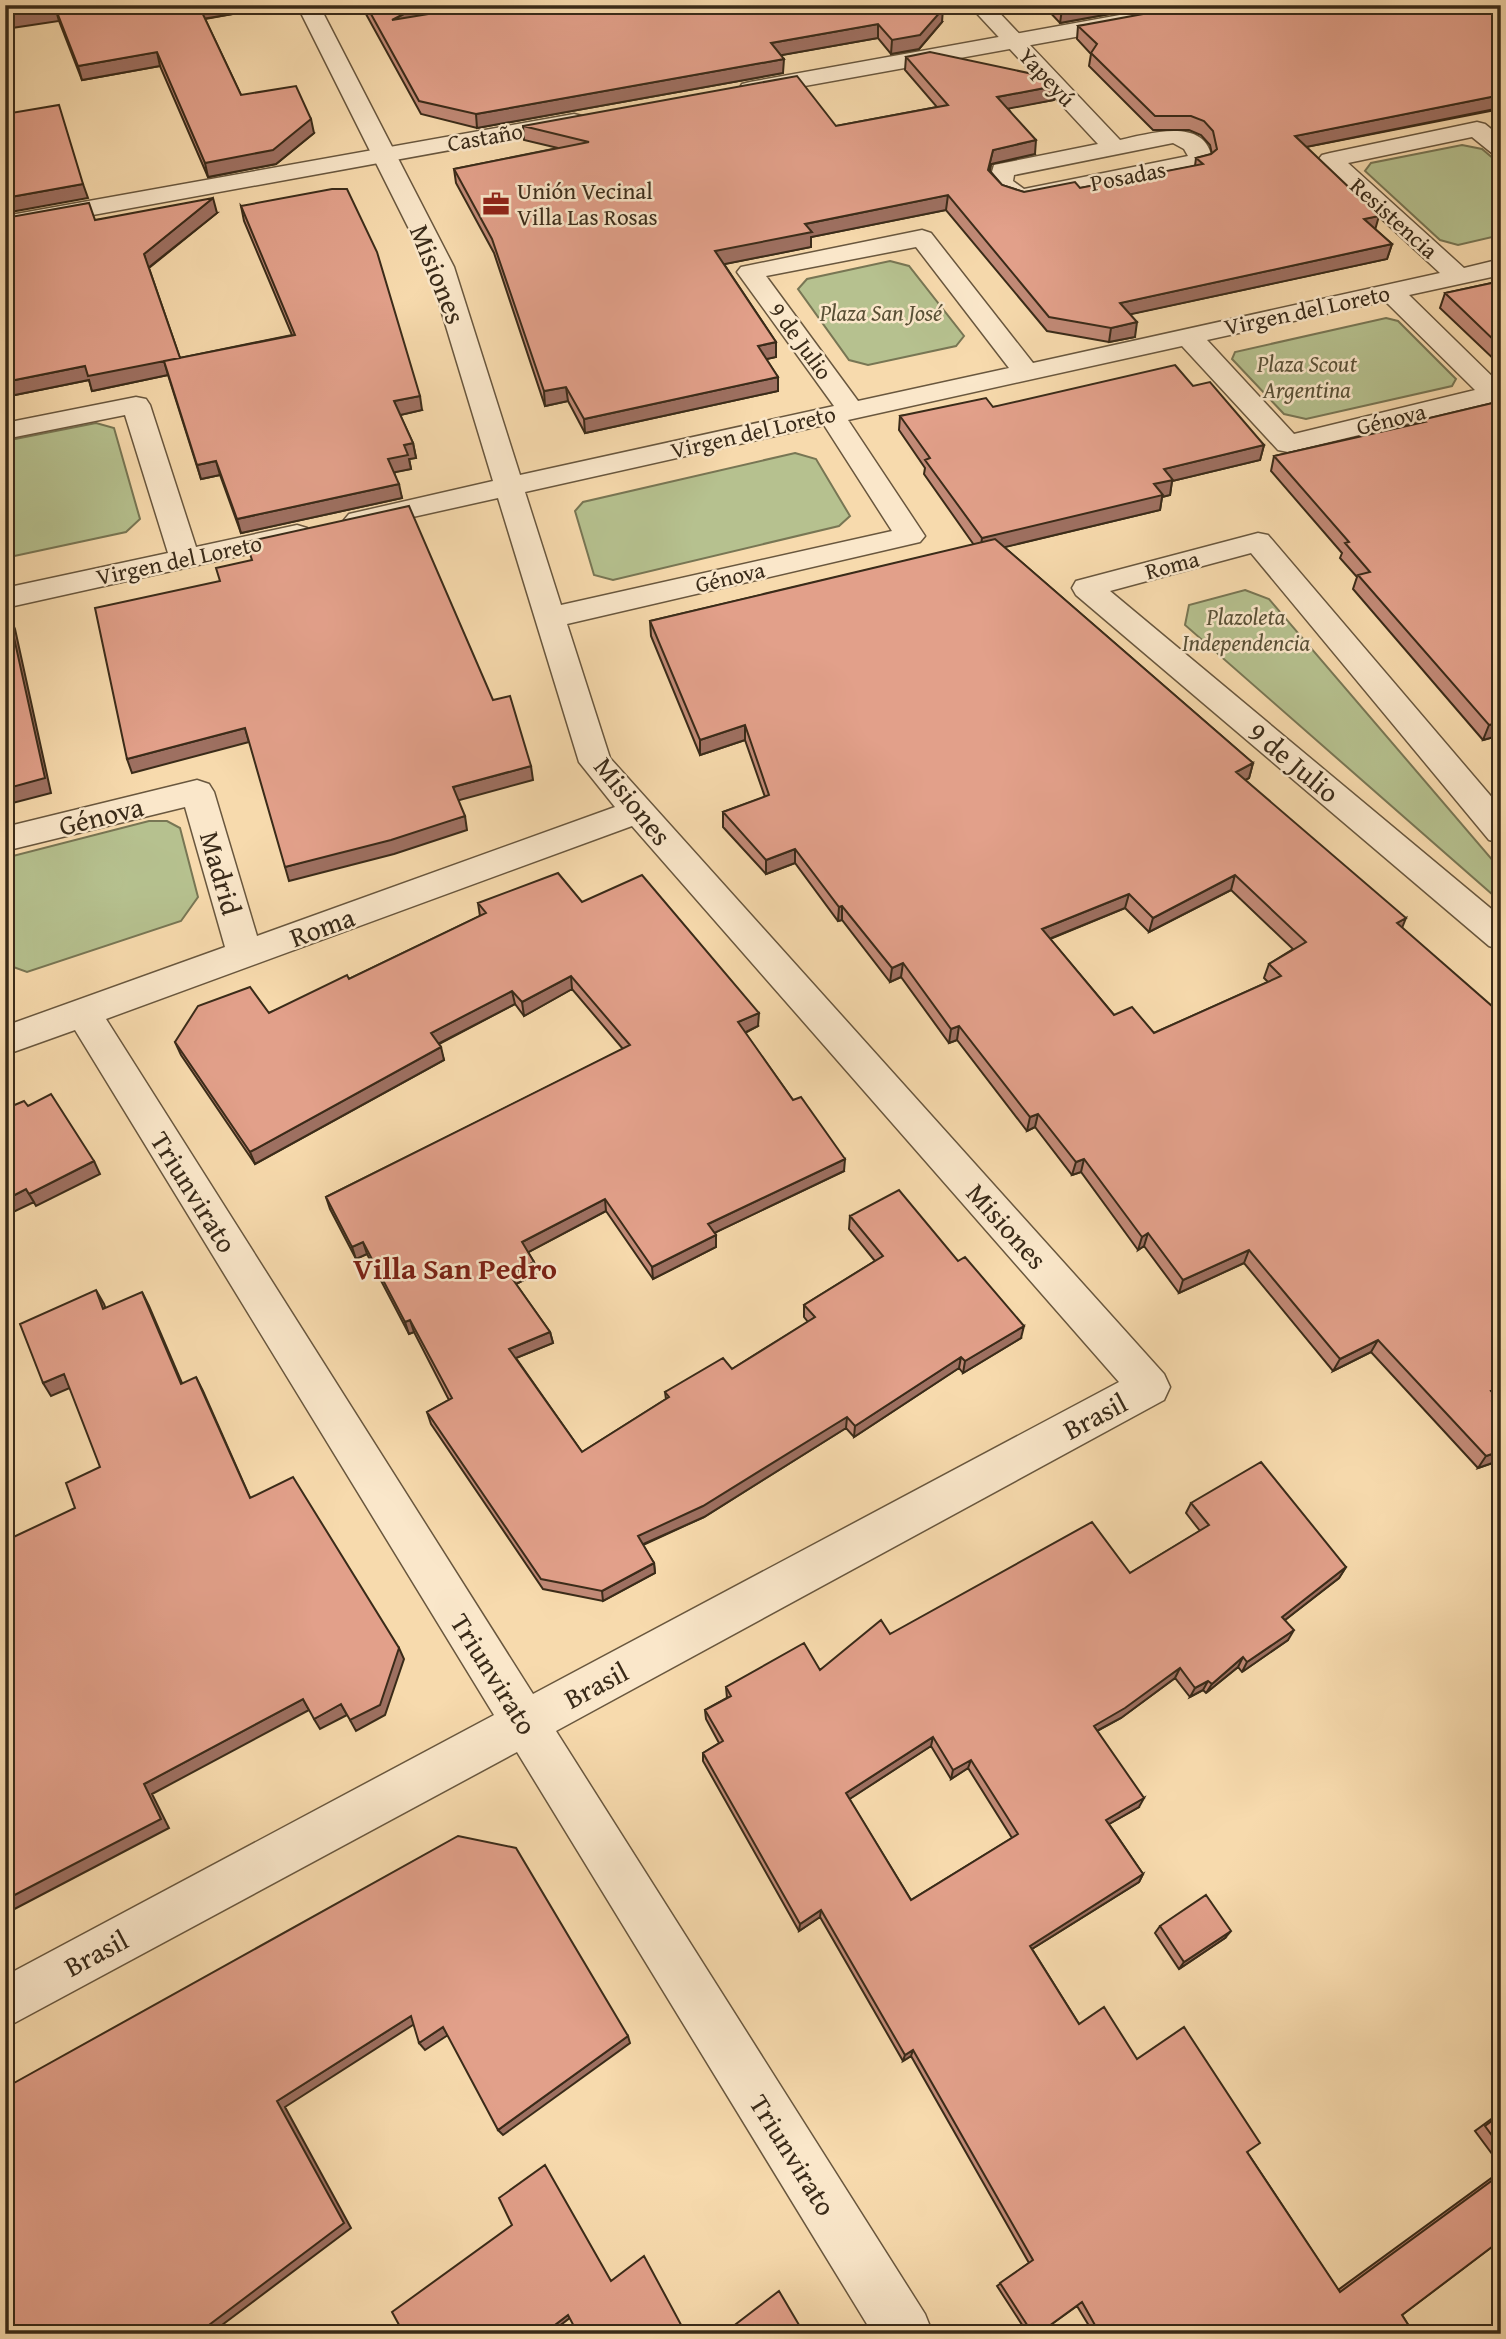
<svg xmlns="http://www.w3.org/2000/svg" width="1506" height="2339" font-family="'Gentium Book Plus',serif">
<style>
.green{fill:#b6c18f;stroke:#787654;stroke-width:2}
.lines{fill:none;stroke-linecap:round;stroke-linejoin:round}
.minor-casing{stroke:#69573e;stroke-width:3}
.tertiary-casing{stroke:#69573e;stroke-width:3}
.minor{fill:#fae7ca;fill-rule:evenodd}
.tertiary{fill:#fae7ca;fill-rule:evenodd}
.wall{fill:#c28a77;stroke:#3a2b19;stroke-width:2;fill-rule:evenodd}
.shaded-wall{fill:#9e7061;stroke:#3a2b19;stroke-width:2}
.building{fill:#e2a08a;stroke:#3a2b19;stroke-width:2;fill-rule:evenodd}
.labels{text-anchor:middle;stroke-width:5;stroke-linejoin:round;paint-order:stroke}
.far-street-label{font-size:23px;fill:#3a2b19;stroke:#fae7ca}
.far-poi-label{font-size:23px;fill:#3a2b19;stroke:#fae7ca;text-anchor:start}
.far-park-label{font-size:23px;font-style:italic;fill:#595036;stroke:#fae7ca}
.street-label{font-size:28px;fill:#3a2b19;stroke:#fae7ca}
.neighbourhood-label{font-size:30px;font-weight:bold;fill:#7a1f14;stroke:#fae7ca}
</style>
<rect width="100%" height="100%" fill="#f7daad"/>
<filter id="stains"><feTurbulence type="fractalNoise" baseFrequency=".00286" numOctaves="4"/><feColorMatrix values="0 0 0 0 .2 0 0 0 0 .09 0 0 0 0 .02 0 0 0 .5 -.17"/></filter>
<radialGradient id="worn" r=".72"><stop offset=".6" stop-color="#630" stop-opacity="0"/><stop offset="1" stop-color="#630" stop-opacity=".3"/></radialGradient>
<!-- green -->
<path class="green" d="M 1462,145 L 1482,149 L 1501,165 L 1501,235 L 1458,245 L 1440,240 L 1365,171 L 1371,163 Z
M 890,261 L 909,266 L 964,336 L 956,346 L 868,365 L 849,360 L 798,289 L 807,279 Z
M 1386,318 L 1398,321 L 1456,379 L 1452,386 L 1306,419 L 1284,414 L 1232,359 L 1235,352 Z
M 96,423 L 114,428 L 140,519 L 126,532 L 5,558 L 5,441 Z
M 795,453 L 816,459 L 850,516 L 839,526 L 613,580 L 594,575 L 575,511 L 583,502 Z
M 1245,590 L 1269,599 L 1501,870 L 1501,902 L 1185,625 L 1189,605 Z
M 149,821 L 167,821 L 180,828 L 198,897 L 181,921 L 27,972 L 5,964 L 5,858 Z"/>
<g class="lines">
<defs>
<path id="minor" d="M 297,5 L 319,5 L 454,267 L 520,475 L 834,406 L 737,272 L 741,267 L 922,230 L 931,233 L 1033,363 L 1440,273 L 1318,160 L 1322,155 L 1330,153 L 1477,122 L 1485,124 L 1501,137 L 1501,156 L 1493,154 L 1472,137 L 1348,163 L 1464,268 L 1501,259 L 1501,275 L 1409,295 L 1501,385 L 1501,401 L 1288,452 L 1278,450 L 1182,346 L 848,420 L 925,536 L 920,542 L 567,624 L 610,758 L 1164,1374 L 1170,1387 L 1164,1400 L 556,1731 L 925,2314 L 933,2334 L 873,2334 L 517,1752 L 5,2028 L 5,1976 L 494,1715 L 75,1030 L 5,1055 L 5,1026 L 225,947 L 185,807 L 5,851 L 5,827 L 197,780 L 209,784 L 214,792 L 257,936 L 615,807 L 579,762 L 498,498 L 359,529 L 349,526 L 344,520 L 349,514 L 493,481 L 428,267 ZM 916,247 L 1009,368 L 858,401 L 766,276 ZM 1385,301 L 1475,390 L 1294,434 L 1207,340 ZM 824,425 L 892,531 L 561,605 L 525,492 ZM 632,826 L 1119,1382 L 533,1694 L 106,1019 Z
M 969,5 L 992,5 L 1120,140 C 1148,134 1208,115 1212,161 L 1208,166 L 1200,168 L 1022,204 L 1001,197 L 989,182 L 994,165 L 1098,144 ZM 1173,143 L 1184,149 L 1188,156 L 1024,189 L 1013,181 L 1014,175 Z
M 136,397 L 146,399 L 150,405 L 196,547 L 297,525 L 307,528 L 312,534 L 307,540 L 297,543 L 5,608 L 5,588 L 168,553 L 125,415 L 5,439 L 5,423 Z
M 1258,533 L 1268,535 L 1501,808 L 1501,843 L 1489,840 L 1251,553 L 1110,591 L 1501,917 L 1501,950 L 1489,946 L 1076,595 L 1072,588 L 1076,581 Z"/>
<path id="tertiary" d="M 1175,5 L 1224,5 L 1221,10 L 1213,12 L 750,96 L 742,94 L 739,89 L 742,84 L 750,82 Z
M 574,114 L 582,116 L 586,121 L 582,126 L 5,231 L 5,216 Z"/>
</defs>
<!-- minor casing -->
<use href="#minor" class="minor-casing"/>
<!-- tertiary casing -->
<use href="#tertiary" class="tertiary-casing"/>
<!-- minor -->
<use href="#minor" class="minor"/>
<!-- tertiary -->
<use href="#tertiary" class="tertiary"/>
</g>
<!-- wall -->
<path class="wall" d="M 5,5 L 231,5 L 233,14 L 205,19 L 241,95 L 314,133 L 276,164 L 208,177 L 160,66 L 82,80 L 59,21 Z
M 361,5 L 450,5 L 434,13 L 942,22 L 919,49 L 891,54 L 878,38 L 781,55 L 783,73 L 477,128 L 421,114 Z
M 1043,5 L 1159,5 L 1060,23 Z
M 1501,5 L 1501,109 L 1306,147 L 1375,229 L 1392,244 L 1387,259 L 1130,314 L 1135,337 L 1109,342 L 1047,331 L 946,210 L 811,237 L 811,247 L 724,264 L 776,342 L 776,357 L 766,359 L 778,377 L 778,391 L 585,433 L 568,401 L 545,406 L 494,253 L 456,183 L 454,169 L 558,148 L 524,140 L 523,126 L 836,126 L 937,107 L 905,70 L 906,57 L 1054,100 L 1008,108 L 1035,154 L 991,164 L 990,171 L 1002,185 L 1024,192 L 1080,188 L 1195,166 L 1196,158 L 1212,154 L 1210,145 L 1201,135 L 1189,130 L 1153,130 L 1089,66 L 1091,54 L 1077,39 L 1078,26 Z
M 241,206 L 422,410 L 400,415 L 413,443 L 416,458 L 409,459 L 411,469 L 394,472 L 402,498 L 241,533 L 220,475 L 201,479 L 168,375 L 92,391 L 89,380 L 5,397 L 5,218 L 95,220 L 217,213 L 149,268 L 180,358 L 292,335 L 244,221 Z
M 1501,281 L 1501,366 L 1440,308 L 1445,293 Z
M 1193,386 L 1264,445 L 1260,460 L 1172,481 L 1170,495 L 1162,497 L 1160,510 L 1004,547 L 1253,763 L 1249,778 L 1245,780 L 1402,927 L 1497,1398 L 1501,1460 L 1478,1468 L 1371,1352 L 1333,1371 L 1244,1263 L 1179,1293 L 1144,1246 L 1138,1250 L 1081,1172 L 1072,1175 L 1035,1127 L 1027,1131 L 957,1040 L 949,1043 L 901,977 L 890,982 L 842,920 L 838,921 L 795,863 L 766,874 L 723,827 L 723,812 L 765,797 L 745,740 L 700,755 L 651,636 L 650,621 L 974,545 L 924,474 L 925,468 L 899,430 L 900,416 L 993,407 ZM 1231,890 L 1293,949 L 1269,964 L 1264,978 L 1268,982 L 1154,1033 L 1114,1015 L 1050,939 L 1125,908 L 1149,932 Z
M 1501,401 L 1501,735 L 1483,740 L 1353,589 L 1357,577 L 1340,558 L 1342,553 L 1271,471 L 1274,456 L 1420,423 L 1421,420 Z
M 582,902 L 758,1026 L 745,1033 L 844,1171 L 714,1233 L 716,1247 L 653,1279 L 606,1211 L 528,1252 L 534,1262 L 536,1274 L 516,1284 L 550,1332 L 553,1343 L 516,1358 L 582,1452 L 666,1399 L 665,1392 L 732,1369 L 808,1322 L 804,1317 L 804,1305 L 875,1261 L 849,1229 L 850,1216 L 1021,1338 L 963,1373 L 959,1368 L 854,1437 L 846,1428 L 704,1517 L 643,1545 L 654,1563 L 655,1573 L 603,1601 L 543,1589 L 431,1424 L 427,1412 L 449,1400 L 414,1332 L 409,1334 L 367,1254 L 356,1259 L 330,1209 L 326,1197 L 623,1049 L 572,989 L 524,1016 L 515,1004 L 439,1044 L 444,1060 L 255,1164 L 181,1055 L 175,1042 L 269,1013 L 349,979 L 480,916 L 478,903 Z
M 1191,1503 L 1346,1567 L 1339,1578 L 1285,1620 L 1288,1640 L 1242,1672 L 1238,1667 L 1206,1693 L 1203,1690 L 1190,1697 L 1175,1678 L 1121,1718 L 1097,1731 L 1139,1807 L 1109,1824 L 1143,1874 L 1139,1882 L 1032,1949 L 1079,2024 L 1137,2059 L 1247,2152 L 1338,2290 L 1501,2171 L 1501,2240 L 1402,2315 L 1414,2334 L 1094,2334 L 1077,2306 L 1038,2334 L 1028,2334 L 997,2286 L 1029,2263 L 911,2056 L 903,2061 L 820,1917 L 799,1931 L 703,1761 L 703,1753 L 719,1743 L 706,1719 L 705,1710 L 727,1698 L 726,1687 L 820,1670 L 890,1634 L 1130,1573 L 1200,1531 L 1186,1513 ZM 931,1746 L 951,1779 L 968,1768 L 1012,1838 L 911,1900 L 849,1799 Z
M 1160,1926 L 1225,1938 L 1179,1969 L 1155,1933 Z
M 1501,2112 L 1501,2166 L 1475,2131 Z"/>
<!-- shaded-wall -->
<path class="shaded-wall" d="M 231,5 L 233,14 L 202,19 L 199,6 Z
M 421,5 L 450,5 L 394,34 L 392,20 Z
M 1085,5 L 1159,5 L 1060,23 L 1062,9 Z
M 55,7 L 59,21 L 5,29 L 5,15 Z
M 943,9 L 942,22 L 919,49 L 891,54 L 892,40 Z
M 878,24 L 878,38 L 771,57 L 771,43 Z
M 157,52 L 160,66 L 82,80 L 78,66 Z
M 784,59 L 783,73 L 477,128 L 476,114 Z
M 1055,86 L 1054,100 L 996,111 L 997,97 Z
M 1501,95 L 1500,108 L 1291,150 L 1295,136 Z
M 311,119 L 314,133 L 276,164 L 208,177 L 205,163 Z
M 1036,140 L 1035,154 L 991,164 L 987,184 L 988,170 L 993,150 Z
M 83,184 L 88,198 L 5,213 L 5,198 Z
M 948,195 L 946,210 L 811,237 L 811,247 L 715,266 L 715,251 L 805,224 Z
M 213,198 L 217,213 L 148,268 L 144,254 Z
M 1379,216 L 1375,230 L 1364,219 Z
M 1392,244 L 1387,259 L 1118,317 L 1120,303 Z
M 1137,322 L 1135,337 L 1109,342 L 1111,328 Z
M 776,342 L 776,357 L 758,361 L 758,346 Z
M 164,361 L 168,375 L 92,391 L 89,380 L 5,397 L 5,382 L 85,366 Z
M 778,377 L 778,391 L 585,433 L 584,419 Z
M 566,387 L 568,401 L 545,406 L 544,391 Z
M 420,396 L 422,410 L 396,416 L 394,401 Z
M 413,443 L 416,458 L 409,459 L 411,469 L 391,473 L 388,459 L 404,445 Z
M 1264,445 L 1260,460 L 1172,481 L 1170,495 L 1162,497 L 1160,510 L 980,553 L 982,538 L 1154,484 L 1164,469 Z
M 216,461 L 220,475 L 201,479 L 197,465 Z
M 399,484 L 402,498 L 241,533 L 237,519 Z
M 9,615 L 15,629 L 51,793 L 5,805 Z
M 1501,722 L 1501,735 L 1483,740 L 1489,725 Z
M 745,725 L 745,740 L 700,755 L 700,740 Z
M 245,728 L 249,742 L 132,773 L 127,759 Z
M 1253,763 L 1249,778 L 1232,787 L 1236,772 Z
M 531,766 L 533,780 L 456,801 L 453,787 Z
M 465,816 L 467,830 L 394,854 L 289,881 L 285,867 Z
M 795,849 L 795,863 L 766,874 L 766,860 Z
M 1235,875 L 1231,890 L 1149,932 L 1153,918 Z
M 1129,894 L 1125,908 L 1039,943 L 1042,929 Z
M 842,906 L 842,920 L 838,921 L 839,907 Z
M 1406,918 L 1400,933 L 1397,923 Z
M 903,963 L 901,977 L 890,982 L 892,968 Z
M 571,976 L 572,989 L 524,1016 L 522,1002 Z
M 512,991 L 515,1004 L 434,1046 L 431,1033 Z
M 759,1013 L 758,1026 L 738,1036 L 738,1022 Z
M 959,1026 L 957,1040 L 949,1043 L 951,1029 Z
M 441,1047 L 444,1060 L 255,1164 L 250,1152 Z
M 1038,1114 L 1035,1127 L 1027,1131 L 1030,1117 Z
M 845,1159 L 844,1171 L 708,1236 L 708,1224 Z
M 1084,1159 L 1081,1172 L 1072,1175 L 1076,1162 Z
M 94,1161 L 100,1174 L 36,1206 L 29,1194 Z
M 26,1189 L 34,1202 L 5,1216 L 5,1200 Z
M 605,1199 L 606,1211 L 525,1254 L 522,1242 Z
M 1148,1233 L 1144,1246 L 1138,1250 L 1142,1237 Z
M 716,1235 L 716,1247 L 653,1279 L 652,1267 Z
M 363,1242 L 367,1254 L 356,1259 L 352,1247 Z
M 1249,1250 L 1244,1263 L 1179,1293 L 1183,1280 Z
M 534,1262 L 536,1274 L 512,1286 L 509,1274 Z
M 96,1290 L 104,1304 L 111,1323 L 103,1309 Z
M 142,1292 L 149,1306 L 188,1397 L 181,1384 Z
M 410,1320 L 414,1332 L 409,1334 L 405,1322 Z
M 1024,1326 L 1021,1338 L 963,1373 L 965,1361 Z
M 550,1332 L 553,1343 L 511,1360 L 509,1349 Z
M 1378,1340 L 1371,1352 L 1333,1371 L 1340,1359 Z
M 961,1357 L 959,1368 L 854,1437 L 855,1426 Z
M 64,1374 L 72,1387 L 51,1396 L 43,1383 Z
M 196,1377 L 203,1391 L 256,1511 L 250,1498 Z
M 1501,1387 L 1501,1396 L 1483,1403 L 1491,1391 Z
M 847,1417 L 846,1428 L 704,1517 L 639,1546 L 638,1536 Z
M 1501,1451 L 1501,1460 L 1478,1468 L 1486,1456 Z
M 654,1563 L 655,1573 L 603,1601 L 602,1591 Z
M 1346,1567 L 1339,1578 L 1276,1627 L 1282,1617 Z
M 1294,1630 L 1288,1640 L 1242,1672 L 1247,1662 Z
M 399,1648 L 404,1659 L 385,1715 L 356,1731 L 350,1720 Z
M 1243,1657 L 1238,1667 L 1206,1693 L 1212,1684 Z
M 1180,1668 L 1175,1678 L 1121,1718 L 1089,1735 L 1094,1726 Z
M 1208,1681 L 1203,1690 L 1190,1697 L 1195,1688 Z
M 303,1699 L 309,1710 L 152,1794 L 169,1828 L 5,1914 L 5,1900 L 144,1784 Z
M 341,1704 L 347,1715 L 320,1729 L 314,1719 Z
M 933,1737 L 931,1746 L 845,1802 L 846,1793 Z
M 971,1760 L 968,1768 L 951,1779 L 953,1770 Z
M 1144,1798 L 1139,1807 L 1102,1828 L 1106,1820 Z
M 1143,1874 L 1139,1882 L 1027,1952 L 1030,1946 Z
M 821,1910 L 820,1917 L 799,1931 L 800,1924 Z
M 1231,1931 L 1225,1938 L 1179,1969 L 1184,1962 Z
M 411,2016 L 416,2023 L 285,2107 L 351,2228 L 210,2334 L 197,2334 L 277,2101 Z
M 443,2027 L 448,2035 L 425,2050 L 419,2043 Z
M 628,2036 L 630,2043 L 503,2135 L 498,2130 Z
M 913,2050 L 911,2056 L 903,2061 L 905,2055 Z
M 568,2315 L 571,2317 L 549,2334 L 543,2334 Z"/>
<!-- building -->
<path class="building" d="M 5,5 L 200,5 L 199,6 L 241,95 L 296,86 L 311,119 L 273,150 L 205,163 L 157,52 L 78,66 L 55,7 L 5,15 Z
M 366,5 L 421,5 L 392,20 L 483,5 L 940,5 L 943,9 L 920,35 L 892,40 L 878,24 L 771,43 L 784,59 L 476,114 L 419,101 Z
M 1058,5 L 1085,5 L 1062,9 Z
M 1192,5 L 1501,5 L 1501,95 L 1295,136 L 1379,216 L 1364,219 L 1392,244 L 1120,303 L 1137,322 L 1111,328 L 1049,317 L 948,195 L 805,224 L 812,232 L 715,251 L 776,342 L 758,346 L 778,377 L 584,419 L 566,387 L 544,391 L 492,239 L 454,169 L 589,142 L 523,126 L 797,76 L 836,126 L 948,105 L 906,57 L 930,52 L 1047,77 L 1055,86 L 997,97 L 1036,140 L 993,150 L 988,170 L 1002,185 L 1024,192 L 1075,182 L 1080,188 L 1203,164 L 1196,158 L 1211,154 L 1217,149 L 1213,131 L 1204,121 L 1191,116 L 1155,116 L 1091,53 L 1097,44 L 1078,26 Z
M 59,105 L 83,184 L 5,198 L 5,114 Z
M 332,189 L 347,189 L 377,252 L 420,396 L 394,401 L 413,443 L 404,445 L 408,455 L 388,459 L 399,484 L 237,519 L 216,461 L 197,465 L 164,361 L 295,335 L 241,206 Z
M 213,198 L 144,254 L 180,358 L 88,376 L 85,366 L 5,382 L 5,218 L 89,203 L 95,220 Z
M 1501,281 L 1501,347 L 1445,293 Z
M 1175,365 L 1193,386 L 1210,382 L 1264,445 L 1164,469 L 1173,480 L 1154,484 L 1163,495 L 982,538 L 925,460 L 930,458 L 900,416 L 986,398 L 993,407 Z
M 1501,401 L 1501,722 L 1489,725 L 1358,575 L 1370,572 L 1345,543 L 1349,542 L 1274,456 L 1425,422 L 1421,420 Z
M 409,506 L 493,700 L 510,696 L 531,766 L 453,787 L 465,816 L 391,840 L 285,867 L 245,728 L 127,759 L 95,608 L 220,581 L 216,568 L 252,560 L 246,542 Z
M 995,539 L 1253,763 L 1236,772 L 1406,918 L 1397,923 L 1492,1006 L 1495,1005 L 1501,1010 L 1501,1387 L 1491,1391 L 1501,1403 L 1501,1451 L 1486,1456 L 1378,1340 L 1340,1359 L 1249,1250 L 1183,1280 L 1148,1233 L 1142,1237 L 1084,1159 L 1076,1162 L 1038,1114 L 1030,1117 L 959,1026 L 951,1029 L 903,963 L 892,968 L 842,906 L 839,907 L 795,849 L 766,860 L 723,812 L 769,795 L 745,725 L 700,740 L 650,621 ZM 1235,875 L 1306,942 L 1269,964 L 1281,976 L 1154,1033 L 1132,1007 L 1114,1015 L 1042,929 L 1129,894 L 1153,918 Z
M 5,615 L 9,615 L 45,778 L 5,789 Z
M 558,873 L 582,902 L 642,875 L 759,1013 L 738,1022 L 793,1100 L 801,1097 L 845,1159 L 708,1224 L 716,1235 L 652,1267 L 605,1199 L 522,1242 L 534,1262 L 509,1274 L 550,1332 L 509,1349 L 582,1452 L 669,1397 L 665,1392 L 723,1358 L 732,1369 L 815,1317 L 804,1305 L 883,1256 L 850,1216 L 899,1190 L 958,1261 L 965,1257 L 1024,1326 L 965,1361 L 961,1357 L 855,1426 L 847,1417 L 703,1506 L 638,1536 L 654,1563 L 602,1591 L 541,1579 L 427,1412 L 452,1398 L 410,1320 L 405,1322 L 363,1242 L 352,1247 L 326,1197 L 630,1045 L 571,976 L 522,1002 L 512,991 L 431,1033 L 441,1047 L 250,1152 L 175,1042 L 198,1006 L 250,987 L 269,1013 L 347,975 L 349,979 L 486,913 L 478,903 Z
M 51,1094 L 94,1161 L 29,1194 L 26,1189 L 5,1200 L 5,1109 L 24,1101 L 28,1106 Z
M 96,1290 L 103,1309 L 142,1292 L 181,1384 L 196,1377 L 250,1498 L 293,1477 L 399,1648 L 380,1705 L 350,1720 L 341,1704 L 314,1719 L 303,1699 L 144,1784 L 161,1819 L 5,1900 L 5,1541 L 75,1508 L 66,1483 L 100,1467 L 64,1374 L 43,1383 L 20,1324 Z
M 1261,1462 L 1346,1567 L 1282,1617 L 1294,1630 L 1247,1662 L 1243,1657 L 1212,1684 L 1208,1681 L 1195,1688 L 1180,1668 L 1125,1708 L 1094,1726 L 1144,1798 L 1106,1820 L 1143,1874 L 1030,1946 L 1079,2024 L 1104,2007 L 1137,2059 L 1184,2027 L 1260,2143 L 1247,2152 L 1340,2292 L 1501,2174 L 1501,2240 L 1402,2315 L 1414,2334 L 1100,2334 L 1082,2302 L 1038,2334 L 1033,2334 L 1000,2283 L 1033,2260 L 913,2050 L 905,2055 L 821,1910 L 800,1924 L 703,1753 L 723,1741 L 705,1710 L 731,1696 L 726,1687 L 804,1643 L 820,1670 L 881,1620 L 890,1634 L 1092,1522 L 1130,1573 L 1209,1525 L 1191,1503 ZM 933,1737 L 953,1770 L 971,1760 L 1018,1834 L 911,1900 L 846,1793 Z
M 458,1836 L 516,1848 L 628,2036 L 498,2130 L 443,2027 L 419,2043 L 411,2016 L 277,2101 L 344,2223 L 197,2334 L 5,2334 L 5,2088 Z
M 1206,1895 L 1231,1931 L 1184,1962 L 1160,1926 Z
M 1501,2114 L 1501,2148 L 1485,2126 Z
M 545,2165 L 611,2281 L 644,2256 L 686,2334 L 578,2334 L 568,2315 L 543,2334 L 404,2334 L 392,2312 L 512,2225 L 499,2198 Z
M 779,2291 L 802,2330 L 797,2334 L 723,2334 Z"/>
<!-- icons -->
<defs>
<symbol id="office-bare" viewBox="-9 -9 18 18"><path d="M-6-3h4V-5.5h4V-3h4V5H-6ZM-1-4.5V-3h2v-1.5ZM-6 0V1H6V0Z" fill="#8f2418" stroke="#fae7ca" stroke-width="2.5" paint-order="stroke"/></symbol>
</defs>
<g fill-rule="evenodd">
<use href="#office-bare" x="477" y="185" width="38" height="38"/>
</g>
<g class="labels">
<!-- far-street labels -->
<g class="far-street-label">
<text transform="translate(1047 77) rotate(47)" y="8">Yapeyú</text>
<text transform="translate(485 137) rotate(-10)" y="8">Castaño</text>
<text transform="translate(1128 176) rotate(-11)" y="8">Posadas</text>
<text transform="translate(1394 218) rotate(42)" y="8">Resistencia</text>
<text transform="translate(1307 310) rotate(-12)" y="8">Virgen del Loreto</text>
<text transform="translate(801 341) rotate(54)" y="8">9 de Julio</text>
<text transform="translate(1391 419) rotate(-14)" y="8">Génova</text>
<text transform="translate(753 432) rotate(-13)" y="8">Virgen del Loreto</text>
<text transform="translate(179 560) rotate(-12)" y="8">Virgen del Loreto</text>
<text transform="translate(1172 565) rotate(-15)" y="8">Roma</text>
<text transform="translate(730 577) rotate(-13)" y="8">Génova</text>
</g>
<!-- far-poi labels -->
<g class="far-poi-label">
<text x="517" y="199">Unión Vecinal<tspan x="517" dy="26">Villa Las Rosas</tspan></text>
</g>
<!-- far-park labels -->
<g class="far-park-label">
<text x="881" y="321">Plaza San José</text>
<text x="1307" y="372">Plaza Scout<tspan x="1307" dy="26">Argentina</tspan></text>
<text x="1246" y="625">Plazoleta<tspan x="1246" dy="26">Independencia</tspan></text>
</g>
<!-- street labels -->
<g class="street-label">
<text transform="translate(438 274) rotate(68)" y="10">Misiones</text>
<text transform="translate(1294 762) rotate(40)" y="10">9 de Julio</text>
<text transform="translate(633 801) rotate(51)" y="10">Misiones</text>
<text transform="translate(101 816) rotate(-14)" y="10">Génova</text>
<text transform="translate(221 873) rotate(74)" y="10">Madrid</text>
<text transform="translate(322 927) rotate(-20)" y="10">Roma</text>
<text transform="translate(194 1192) rotate(58)" y="10">Triunvirato</text>
<text transform="translate(1007 1226) rotate(48)" y="10">Misiones</text>
<text transform="translate(1095 1416) rotate(-28)" y="10">Brasil</text>
<text transform="translate(494 1674) rotate(58)" y="10">Triunvirato</text>
<text transform="translate(596 1685) rotate(-28)" y="10">Brasil</text>
<text transform="translate(96 1953) rotate(-28)" y="10">Brasil</text>
<text transform="translate(793 2155) rotate(58)" y="10">Triunvirato</text>
</g>
<!-- neighbourhood labels -->
<g class="neighbourhood-label">
<text x="455" y="1279">Villa San Pedro</text>
</g>
</g>
<!-- margin -->
<rect width="1506" height="2339" fill="none" stroke="#f7daad" stroke-width="28"/>
<rect x="7" y="7" width="1492" height="2325" fill="none" stroke="#3a2b19" stroke-width="3.5"/>
<rect x="14" y="14" width="1478" height="2311" fill="none" stroke="#3a2b19" stroke-width="2"/>
<rect width="100%" height="100%" filter="url(#stains)"/>
<rect width="100%" height="100%" fill="url(#worn)"/>
</svg>
